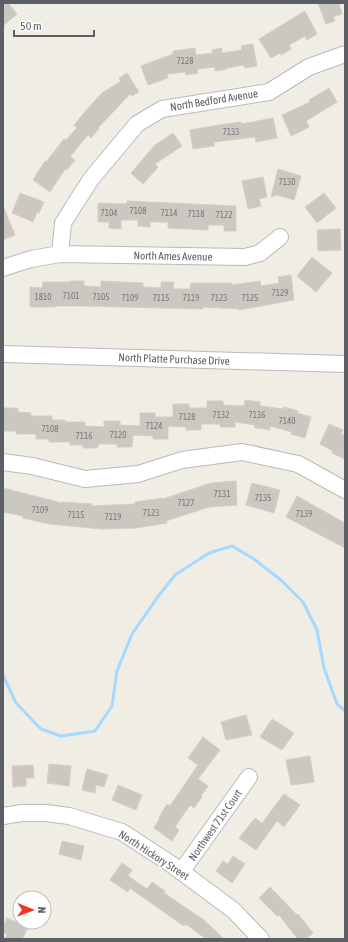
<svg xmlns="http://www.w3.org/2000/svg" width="348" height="942" font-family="'Asap Condensed',sans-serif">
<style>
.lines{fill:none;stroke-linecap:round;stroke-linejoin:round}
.stream{stroke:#a5d9ff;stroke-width:3}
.building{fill:#cbc7c1;stroke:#d5cec2}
.minor-casing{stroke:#b7babf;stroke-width:18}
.minor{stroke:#fff;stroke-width:16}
.labels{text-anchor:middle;stroke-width:3;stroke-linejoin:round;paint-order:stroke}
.number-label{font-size:9px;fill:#787a7d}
.street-label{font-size:11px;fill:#5c6066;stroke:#fff}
</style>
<rect width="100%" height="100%" fill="#f0ede4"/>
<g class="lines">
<!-- stream -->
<path class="stream" d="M 3,675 L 16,703 L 41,729 L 61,736 L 95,731 L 112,706 L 117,671 L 132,634 L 157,598 L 175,575 L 209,553 L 232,546 L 254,559 L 282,581 L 303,602 L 317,630 L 324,668 L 337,704 L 345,711"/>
</g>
<!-- building -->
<path class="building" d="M 3,3 L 8,3 L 17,14 L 3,26 Z
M 318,3 L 339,3 L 342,14 L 333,17 L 335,21 L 326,24 Z
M 305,11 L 317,34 L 307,40 L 305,36 L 289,45 L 291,49 L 281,55 L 280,53 L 271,58 L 259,39 Z
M 253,44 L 257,66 L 245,68 L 244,65 L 227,68 L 227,69 L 215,71 L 215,67 L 197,69 L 198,73 L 186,75 L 185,72 L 167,74 L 168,78 L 148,85 L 141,66 L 173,54 L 173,51 L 195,48 L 196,55 L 213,53 L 212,50 L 222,48 L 222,53 L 242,50 L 241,46 Z
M 127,73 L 139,92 L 132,96 L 130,94 L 98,128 L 99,129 L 91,138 L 88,135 L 81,143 L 70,157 L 75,160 L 67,170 L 65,169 L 50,192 L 33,180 L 45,161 L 46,162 L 64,139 L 66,140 L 77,128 L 74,125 L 89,107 L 102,93 L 121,81 L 119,78 Z
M 329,88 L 337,102 L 306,121 L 309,127 L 291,136 L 282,115 L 310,102 L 309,100 Z
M 273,118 L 277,138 L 256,142 L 255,137 L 214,142 L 214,146 L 193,149 L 190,130 L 219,125 L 241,122 L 242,124 Z
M 173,133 L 182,146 L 155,164 L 158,167 L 143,184 L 131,173 L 155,145 Z
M 278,169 L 301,176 L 294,200 L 277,195 L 271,197 Z
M 263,177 L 267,197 L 259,199 L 261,206 L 248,209 L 242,181 Z
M 20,193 L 44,202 L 39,213 L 37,212 L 33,222 L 12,213 Z
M 324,193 L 336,208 L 317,223 L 305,207 Z
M 127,201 L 236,206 L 236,231 L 224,231 L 224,225 L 208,225 L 208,230 L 168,228 L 168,222 L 150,222 L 150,227 L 138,226 L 138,220 L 121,220 L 121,229 L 109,228 L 109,222 L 98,222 L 98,203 L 127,204 Z
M 3,206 L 15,235 L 3,240 Z
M 340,229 L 341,250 L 318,251 L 317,230 Z
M 312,257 L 332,273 L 316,292 L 297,276 Z
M 291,275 L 294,300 L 239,310 L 239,309 L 203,307 L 203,309 L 83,306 L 55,306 L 55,307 L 30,307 L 30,287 L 42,288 L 43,282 L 71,282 L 71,281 L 84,281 L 84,286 L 101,287 L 101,281 L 143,283 L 143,287 L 161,288 L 161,282 L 174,282 L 173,289 L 190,289 L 191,283 L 232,283 L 232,285 L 260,281 L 261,286 L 279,283 L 278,277 Z
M 245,400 L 260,402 L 260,406 L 283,409 L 284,407 L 298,411 L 297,413 L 311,417 L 305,438 L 291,434 L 292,432 L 270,426 L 270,430 L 265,429 L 255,428 L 255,425 L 235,422 L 235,427 L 220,427 L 220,424 L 201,424 L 201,430 L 186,430 L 186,427 L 168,426 L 168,439 L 153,439 L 153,436 L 133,435 L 132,447 L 117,447 L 117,444 L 98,444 L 98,448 L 83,448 L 83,445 L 70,445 L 70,442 L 49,442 L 49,439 L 36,439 L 36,434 L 16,434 L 16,431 L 3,431 L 3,408 L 18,408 L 18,412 L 31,413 L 31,416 L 52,416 L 52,420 L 65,420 L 65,422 L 85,422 L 85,426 L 104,427 L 104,421 L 120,421 L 120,425 L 140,426 L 140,413 L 155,413 L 155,417 L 173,417 L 173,404 L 189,404 L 189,408 L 207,408 L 207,401 L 223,401 L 223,405 L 244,406 Z
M 329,424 L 343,430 L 341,434 L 345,435 L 345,459 L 332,453 L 333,451 L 320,444 Z
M 236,481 L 237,505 L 209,507 L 166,521 L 167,523 L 136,528 L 102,529 L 49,524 L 23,518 L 23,516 L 3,512 L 3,488 L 62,503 L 62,502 L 92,504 L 92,506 L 135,504 L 135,502 L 163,498 L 163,499 L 211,483 Z
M 252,483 L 280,490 L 274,513 L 246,505 Z
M 297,496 L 345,523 L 345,548 L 286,517 Z
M 246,715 L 252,735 L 226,740 L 221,722 Z
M 272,719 L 294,733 L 282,750 L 260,737 Z
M 203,737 L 220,750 L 198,779 L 208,786 L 201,796 L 202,797 L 194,808 L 190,805 L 175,827 L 179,830 L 172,841 L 154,828 L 160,818 L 159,817 L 167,804 L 170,806 L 198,765 L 188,758 Z
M 310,756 L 314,782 L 291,785 L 286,760 Z
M 49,764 L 71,766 L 69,786 L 47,783 Z
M 33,765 L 34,778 L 26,778 L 26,786 L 13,787 L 12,766 Z
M 87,769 L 108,775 L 104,787 L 96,785 L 95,793 L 82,790 Z
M 118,785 L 142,795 L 136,810 L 112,800 Z
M 284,794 L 300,805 L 284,827 L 277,821 L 256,850 L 239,838 L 255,818 L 262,823 Z
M 62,841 L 84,846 L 81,860 L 59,854 Z
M 233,856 L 245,864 L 232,883 L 216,871 L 223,861 L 228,864 Z
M 122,863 L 132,870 L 128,876 L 147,889 L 152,882 L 165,891 L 164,893 L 204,920 L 224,939 L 206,939 L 186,924 L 184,926 L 178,922 L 130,888 L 128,892 L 110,880 Z
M 270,887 L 297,915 L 298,914 L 313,933 L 306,939 L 298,939 L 279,915 L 277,916 L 259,898 Z
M 7,918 L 28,928 L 22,939 L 5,939 L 7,934 L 3,932 L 3,927 Z"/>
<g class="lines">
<defs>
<path id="minor" d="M 60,254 L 63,223 L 91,179 L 137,124 L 162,109 L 269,92 L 309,67 L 345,54
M 3,268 L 31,259 L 60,254 L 245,257 L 260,253 L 280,237
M 3,354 L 345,364
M 3,462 L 32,466 L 85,479 L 138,474 L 182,460 L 242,452 L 298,464 L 345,490
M 3,816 L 22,813 L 46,813 L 69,816 L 122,832 L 171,864 L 233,910 L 261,939
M 181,872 L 249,777"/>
</defs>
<!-- minor casing -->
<use href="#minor" class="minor-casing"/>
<!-- minor -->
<use href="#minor" class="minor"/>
</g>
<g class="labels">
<!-- number labels -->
<g class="number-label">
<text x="185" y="64">7128</text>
<text x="231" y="135">7133</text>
<text x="287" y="185">7130</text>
<text x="138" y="214">7108</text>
<text x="109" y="216">7104</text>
<text x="169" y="216">7114</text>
<text x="196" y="217">7118</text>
<text x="224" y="218">7122</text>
<text x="280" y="296">7129</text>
<text x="71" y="299">7101</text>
<text x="43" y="300">1810</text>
<text x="101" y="300">7105</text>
<text x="130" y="301">7109</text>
<text x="161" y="301">7115</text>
<text x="191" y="301">7119</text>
<text x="219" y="301">7123</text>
<text x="250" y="301">7125</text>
<text x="221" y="418">7132</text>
<text x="257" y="418">7136</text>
<text x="187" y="420">7128</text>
<text x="287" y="424">7140</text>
<text x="154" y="429">7124</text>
<text x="50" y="432">7108</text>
<text x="118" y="438">7120</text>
<text x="84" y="439">7116</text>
<text x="222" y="497">7131</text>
<text x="263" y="501">7135</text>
<text x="186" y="506">7127</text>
<text x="40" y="513">7109</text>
<text x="151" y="516">7123</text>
<text x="304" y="517">7139</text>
<text x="76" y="518">7115</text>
<text x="113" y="520">7119</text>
</g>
<!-- street labels -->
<g class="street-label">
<text transform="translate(214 100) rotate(-9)" y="4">North Bedford Avenue</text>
<text transform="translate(173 256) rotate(1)" y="4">North Ames Avenue</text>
<text transform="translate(174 359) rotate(2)" y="4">North Platte Purchase Drive</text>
<text transform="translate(215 825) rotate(-55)" y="4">Northwest 71st Court</text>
<text transform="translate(154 855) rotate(33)" y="4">North Hickory Street</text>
</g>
</g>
<!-- border -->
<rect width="348" height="942" fill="none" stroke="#5c6066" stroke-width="8"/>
<!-- north arrow -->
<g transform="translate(32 910) rotate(91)"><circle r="19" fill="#ffffff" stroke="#bebfc2"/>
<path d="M0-3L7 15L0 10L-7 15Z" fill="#f43225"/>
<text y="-6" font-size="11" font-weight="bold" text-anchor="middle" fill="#5c6066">N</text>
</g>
<!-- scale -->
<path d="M14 30v6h80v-6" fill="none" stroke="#5c6066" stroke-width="2"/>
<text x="20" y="30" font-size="12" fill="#5c6066" stroke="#ffffff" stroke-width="3" paint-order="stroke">50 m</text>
</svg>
